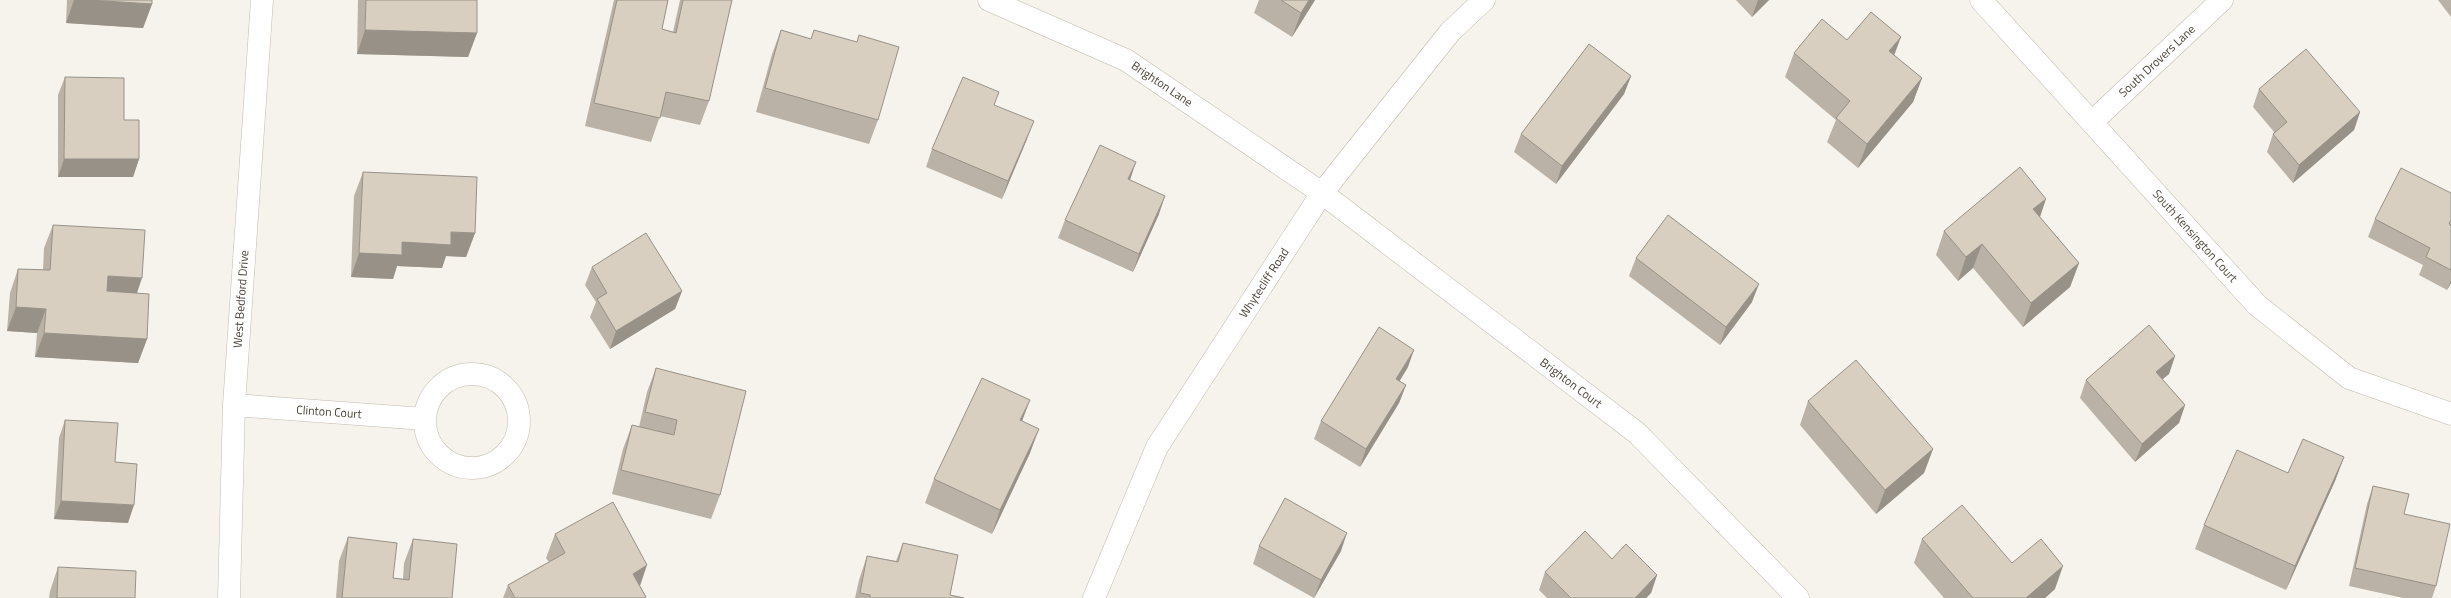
<svg xmlns="http://www.w3.org/2000/svg" width="2451" height="598" font-family="'Titillium Web',sans-serif">
<style>
.lines{fill:none;stroke-linecap:round;stroke-linejoin:round}
.minor-casing{stroke:#c2bbae;stroke-width:23}
.minor{stroke:#fff;stroke-width:22}
.wall{fill:#bab2a6}
.shaded-wall{fill:#979187}
.building{fill:#d8cfc1;stroke:#979187}
.labels{text-anchor:middle;stroke-width:3.5;stroke-linejoin:round;paint-order:stroke}
.street-label{font-size:12px;fill:#4b4439;stroke:#fff}
</style>
<rect width="100%" height="100%" fill="#f6f3ec"/>
<g class="lines">
<defs>
<path id="minor" d="M 989,0 L 1126,60 L 1322,193 L 1637,433 L 1798,598
M 1981,0 L 2257,305 L 2349,378 L 2451,414
M 2092,122 L 2222,0
M425 421a47 47 0 1 1 94 0a47 47 0 1 1-94 0Z
M 234,405 L 425,419
M 229,598 L 234,405 L 262,0
M 1094,598 L 1157,447 L 1322,193 L 1450,32 L 1484,0"/>
</defs>
<!-- minor casing -->
<use href="#minor" class="minor-casing"/>
<!-- minor -->
<use href="#minor" class="minor"/>
</g>
<!-- wall -->
<path class="wall" d="M 67,0 L 152,0 L 152,4 L 143,28 L 66,23 Z
M 358,0 L 477,0 L 477,33 L 468,57 L 357,54 Z
M 614,0 L 668,0 L 662,29 L 673,32 L 680,0 L 732,0 L 709,101 L 700,125 L 660,116 L 651,142 L 585,126 Z
M 1259,0 L 1315,0 L 1292,37 L 1254,13 Z
M 1736,0 L 1769,0 L 1752,17 Z
M 2438,0 L 2451,0 L 2451,17 Z
M 781,30 L 811,39 L 814,30 L 878,120 L 869,144 L 756,112 L 772,54 Z
M 1847,40 L 1894,55 L 1922,78 L 1913,102 L 1858,168 L 1827,142 L 1836,120 L 1785,77 L 1794,53 Z
M 1631,76 L 1624,94 L 1556,184 L 1514,152 L 1521,134 Z
M 65,77 L 124,120 L 139,159 L 133,177 L 58,177 L 58,95 Z
M 2259,89 L 2360,112 L 2354,130 L 2293,183 L 2267,152 L 2273,134 L 2275,133 L 2253,107 Z
M 994,105 L 1027,139 L 1002,199 L 926,167 L 932,149 Z
M 363,172 L 475,233 L 466,257 L 446,256 L 442,268 L 397,266 L 393,279 L 351,277 L 354,196 Z
M 1130,180 L 1159,214 L 1133,272 L 1058,238 L 1065,220 Z
M 2451,193 L 2451,283 L 2447,290 L 2419,275 L 2423,265 L 2368,237 L 2375,219 Z
M 2040,217 L 2079,263 L 2070,287 L 2023,327 L 1973,268 L 1958,281 L 1936,255 L 1944,231 Z
M 53,225 L 137,293 L 147,339 L 138,363 L 35,357 L 37,333 L 7,331 L 10,293 L 18,269 L 43,270 L 44,248 Z
M 1636,258 L 1752,302 L 1720,345 L 1629,276 Z
M 592,267 L 682,291 L 675,309 L 610,349 L 590,317 L 596,302 L 585,285 Z
M 2175,356 L 2169,374 L 2162,379 L 2185,405 L 2179,423 L 2135,462 L 2080,398 L 2086,380 Z
M 1408,367 L 1399,381 L 1406,385 L 1399,403 L 1360,467 L 1314,439 L 1321,421 Z
M 656,368 L 720,495 L 711,519 L 612,494 L 623,449 L 632,425 L 639,427 L 647,392 Z
M 1808,401 L 1933,449 L 1924,473 L 1876,514 L 1800,425 Z
M 65,420 L 115,462 L 128,523 L 54,519 L 59,438 Z
M 1022,421 L 1030,453 L 992,534 L 925,503 L 934,479 Z
M 2344,457 L 2335,481 L 2286,590 L 2195,549 L 2204,525 L 2288,473 Z
M 2373,486 L 2436,586 L 2432,598 L 2403,598 L 2349,586 L 2367,504 Z
M 555,534 L 640,586 L 646,597 L 645,598 L 503,598 L 508,585 L 549,562 L 546,558 Z
M 348,537 L 393,578 L 403,579 L 404,563 L 413,539 L 452,598 L 336,598 L 339,561 Z
M 1922,539 L 2012,563 L 2055,589 L 2045,598 L 1944,598 L 1914,563 Z
M 903,543 L 950,595 L 964,598 L 855,598 L 859,580 L 867,556 L 896,561 Z
M 1259,546 L 1341,551 L 1314,598 L 1253,564 Z
M 1612,559 L 1657,575 L 1651,593 L 1646,598 L 1547,598 L 1539,590 L 1545,572 Z
M 58,567 L 135,598 L 49,598 L 50,591 Z"/>
<!-- shaded-wall -->
<path class="shaded-wall" d="M 74,0 L 89,0 L 152,4 L 143,28 L 66,23 Z
M 1309,0 L 1315,0 L 1292,37 L 1301,13 Z
M 1758,0 L 1769,0 L 1752,17 Z
M 365,30 L 477,33 L 468,57 L 357,54 Z
M 1901,37 L 1892,61 L 1889,51 Z
M 1631,76 L 1624,94 L 1556,184 L 1562,166 Z
M 1922,78 L 1913,102 L 1858,168 L 1867,144 Z
M 2360,112 L 2354,130 L 2293,183 L 2299,165 Z
M 1034,121 L 1027,139 L 1002,199 L 1008,181 Z
M 64,159 L 139,159 L 133,177 L 58,177 Z
M 1136,162 L 1130,180 L 1128,179 Z
M 1165,196 L 1159,214 L 1133,272 L 1139,254 Z
M 2046,199 L 2038,223 L 2033,209 Z
M 451,232 L 475,233 L 466,257 L 446,256 L 442,268 L 397,266 L 393,279 L 351,277 L 359,253 L 402,242 Z
M 1982,244 L 1973,268 L 1958,281 L 1966,257 Z
M 2079,263 L 2070,287 L 2023,327 L 2031,303 Z
M 108,276 L 142,278 L 134,302 L 100,300 Z
M 2451,280 L 2451,283 L 2447,290 Z
M 1759,284 L 1752,302 L 1720,345 L 1726,327 Z
M 682,291 L 675,309 L 610,349 L 616,331 Z
M 16,307 L 46,309 L 37,333 L 7,331 Z
M 44,333 L 147,339 L 138,363 L 35,357 Z
M 1414,350 L 1408,367 L 1390,397 L 1396,379 Z
M 2175,356 L 2169,374 L 2150,390 L 2156,372 Z
M 1406,385 L 1399,403 L 1360,467 L 1366,449 Z
M 1030,400 L 1021,424 L 1020,420 Z
M 2185,405 L 2179,423 L 2135,462 L 2142,444 Z
M 1039,429 L 1030,453 L 992,534 L 1000,510 Z
M 1933,449 L 1924,473 L 1876,514 L 1885,490 Z
M 2344,457 L 2335,481 L 2286,590 L 2295,566 Z
M 61,501 L 134,505 L 128,523 L 54,519 Z
M 1347,533 L 1341,551 L 1314,598 L 1321,580 Z
M 647,565 L 639,589 L 633,574 Z
M 2063,566 L 2055,589 L 2045,598 L 2026,598 Z
M 1657,575 L 1651,593 L 1646,598 L 1635,598 Z"/>
<!-- building -->
<path class="building" d="M 89,0 L 152,0 L 152,4 Z
M 366,0 L 477,0 L 477,33 L 365,30 Z
M 617,0 L 668,0 L 662,29 L 676,33 L 683,0 L 732,0 L 709,101 L 666,92 L 660,118 L 594,103 Z
M 1281,0 L 1309,0 L 1301,13 Z
M 1871,12 L 1901,37 L 1889,51 L 1922,78 L 1867,144 L 1836,118 L 1850,101 L 1794,53 L 1822,19 L 1847,40 Z
M 781,30 L 811,39 L 814,30 L 857,42 L 859,35 L 899,47 L 878,120 L 765,88 Z
M 1589,44 L 1631,76 L 1562,166 L 1521,134 Z
M 2306,49 L 2360,112 L 2299,165 L 2273,134 L 2287,122 L 2259,89 Z
M 65,77 L 124,78 L 124,120 L 139,120 L 139,159 L 64,159 Z
M 963,77 L 999,92 L 994,105 L 1034,121 L 1008,181 L 932,149 Z
M 1100,145 L 1136,162 L 1128,179 L 1165,196 L 1139,254 L 1065,220 Z
M 2020,167 L 2046,199 L 2033,209 L 2079,263 L 2031,303 L 1982,244 L 1966,257 L 1944,231 Z
M 2401,168 L 2451,193 L 2451,220 L 2449,224 L 2451,226 L 2451,270 L 2426,257 L 2430,248 L 2375,219 Z
M 363,172 L 477,177 L 475,233 L 451,232 L 451,245 L 402,242 L 402,255 L 359,253 Z
M 1668,215 L 1759,284 L 1726,327 L 1636,258 Z
M 53,225 L 145,230 L 142,278 L 108,276 L 107,291 L 149,294 L 147,339 L 44,333 L 46,309 L 16,307 L 18,269 L 50,270 Z
M 646,233 L 682,291 L 616,331 L 597,299 L 607,293 L 592,267 Z
M 2149,325 L 2175,356 L 2156,372 L 2185,405 L 2142,444 L 2086,380 Z
M 1379,327 L 1414,350 L 1396,379 L 1406,385 L 1366,449 L 1321,421 Z
M 1856,360 L 1933,449 L 1885,490 L 1808,401 Z
M 656,368 L 746,391 L 720,495 L 621,470 L 632,425 L 674,435 L 677,420 L 645,412 Z
M 982,378 L 1030,400 L 1020,420 L 1039,429 L 1000,510 L 934,479 Z
M 65,420 L 118,423 L 115,462 L 137,464 L 134,505 L 61,501 Z
M 2303,439 L 2344,457 L 2295,566 L 2204,525 L 2237,450 L 2288,473 Z
M 2373,486 L 2409,494 L 2404,514 L 2450,524 L 2436,586 L 2355,568 Z
M 1285,498 L 1347,533 L 1321,580 L 1259,546 Z
M 613,502 L 647,565 L 633,574 L 646,597 L 643,598 L 515,598 L 508,585 L 565,553 L 555,534 Z
M 1962,505 L 2012,563 L 2041,539 L 2063,566 L 2026,598 L 1973,598 L 1922,539 Z
M 1585,531 L 1612,559 L 1626,544 L 1657,575 L 1635,598 L 1571,598 L 1545,572 Z
M 348,537 L 397,543 L 393,578 L 409,580 L 413,539 L 457,544 L 452,598 L 342,598 Z
M 903,543 L 958,555 L 950,595 L 964,598 L 870,598 L 870,595 L 860,593 L 867,556 L 898,562 Z
M 58,567 L 136,571 L 135,598 L 57,598 Z"/>
<g class="labels">
<!-- street labels -->
<g class="street-label">
<text transform="translate(2157 61) rotate(-43)" y="4">South Drovers Lane</text>
<text transform="translate(1162 84) rotate(34)" y="4">Brighton Lane</text>
<text transform="translate(2195 236) rotate(48)" y="4">South Kensington Court</text>
<text transform="translate(1264 283) rotate(-57)" y="4">Whytecliff Road</text>
<text transform="translate(241 299) rotate(-86)" y="4">West Bedford Drive</text>
<text transform="translate(1571 383) rotate(37)" y="4">Brighton Court</text>
<text transform="translate(329 412) rotate(4)" y="4">Clinton Court</text>
</g>
</g>
</svg>
